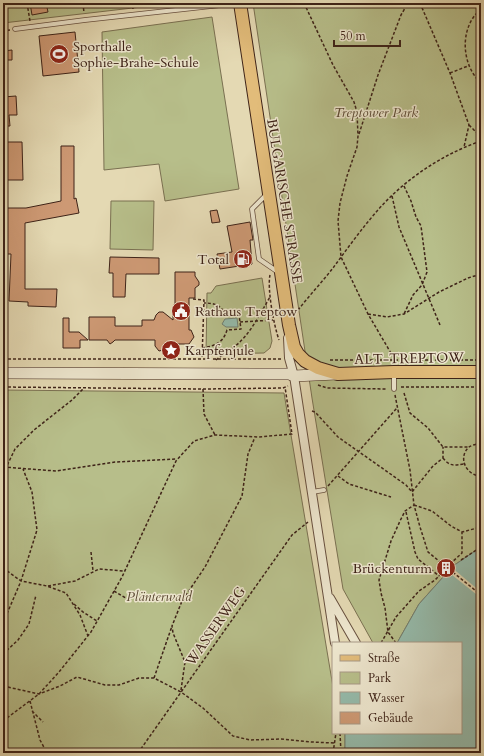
<svg xmlns="http://www.w3.org/2000/svg" width="484" height="756" font-family="Cardo,serif">
<style>
.green{fill:#b7be8a;stroke:#7a7051}
.water{fill:#95baaa;stroke:#727e70}
.pier{fill:#e4d9b3}
.building{fill:#cd9974;stroke:#3e2318}
.lines{fill:none;stroke-linecap:round;stroke-linejoin:round}
.lane-casing{stroke:#68503f;stroke-width:5.5}
.street-casing{stroke:#68503f;stroke-width:10}
.secondary-casing{stroke:#3e2318;stroke-width:12}
.primary-casing{stroke:#3e2318;stroke-width:14}
.path{stroke:#3e2318;stroke-width:1.5;stroke-dasharray:3 2;stroke-linecap:butt}
.lane{stroke:#ede6ce;stroke-width:4}
.street{stroke:#ede6ce;stroke-width:8}
.secondary{stroke:#ede6ce;stroke-width:11}
.primary{stroke:#e2bc7a;stroke-width:12}
.labels{text-anchor:middle;stroke-width:3;stroke-linejoin:round;paint-order:stroke}
.poi-label{font-size:14px;fill:#3e2318;stroke:#ede6ce;text-anchor:start}
.park-label{font-size:14px;font-style:italic;fill:#5c4a34;stroke:#ede6ce}
.street-label{font-size:14px;fill:#3e2318;stroke:#ede6ce}
</style>
<rect width="100%" height="100%" fill="#e4d9b3"/>
<filter id="stains"><feTurbulence type="fractalNoise" baseFrequency=".005" numOctaves="4"/><feColorMatrix values="0 0 0 0 .2 0 0 0 0 .09 0 0 0 0 .02 0 0 0 .5 -.17"/></filter>
<radialGradient id="worn" r=".72"><stop offset=".6" stop-color="#630" stop-opacity="0"/><stop offset="1" stop-color="#630" stop-opacity=".3"/></radialGradient>
<!-- green -->
<path class="green" d="M 3,3 L 176,3 L 3,23 Z
M 253,3 L 481,3 L 481,547 L 453,566 L 419,604 L 397,643 L 373,643 L 343,589 L 312,398 Z
M 212,17 L 239,189 L 165,201 L 159,164 L 104,170 L 102,32 Z
M 111,201 L 154,201 L 153,250 L 110,249 Z
M 262,278 L 272,341 L 270,348 L 264,353 L 206,354 L 207,293 L 211,293 L 216,286 Z
M 3,390 L 284,393 L 333,687 L 333,733 L 345,733 L 345,753 L 3,753 Z"/>
<!-- water -->
<path class="water" d="M 237,318 L 238,327 L 226,327 L 222,324 L 225,319 Z
M 481,547 L 481,753 L 345,753 L 345,733 L 461,733 L 461,643 L 397,643 L 419,604 L 453,566 Z"/>
<!-- pier -->
<path class="pier" d="M 451,567 L 481,592 L 481,598 L 447,571 Z"/>
<!-- building -->
<path class="building" d="M 30,3 L 46,3 L 48,12 L 32,15 Z
M 75,32 L 79,72 L 43,76 L 39,36 Z
M 12,50 L 12,60 L 3,60 L 3,51 Z
M 16,96 L 17,115 L 9,115 L 10,126 L 3,126 L 3,97 Z
M 3,142 L 22,142 L 23,180 L 3,180 Z
M 61,146 L 74,146 L 74,199 L 76,198 L 79,213 L 25,223 L 25,289 L 57,289 L 56,307 L 28,306 L 28,302 L 9,301 L 11,254 L 3,254 L 3,208 L 26,208 L 61,201 Z
M 217,210 L 220,222 L 212,223 L 210,211 Z
M 250,222 L 253,240 L 250,240 L 252,264 L 220,269 L 217,254 L 232,252 L 227,226 Z
M 110,257 L 159,258 L 159,274 L 126,274 L 125,297 L 113,297 L 113,273 L 109,273 Z
M 175,272 L 195,272 L 195,276 L 199,282 L 199,285 L 195,288 L 195,298 L 189,298 L 189,330 L 191,330 L 194,337 L 189,344 L 166,344 L 163,350 L 159,351 L 155,346 L 155,340 L 115,340 L 113,342 L 110,344 L 107,340 L 89,340 L 89,317 L 115,317 L 115,326 L 142,326 L 142,320 L 154,320 L 156,315 L 159,312 L 163,312 L 173,320 L 173,311 L 175,311 Z
M 63,318 L 69,318 L 69,332 L 79,332 L 88,340 L 80,340 L 80,348 L 63,348 Z"/>
<g class="lines">
<defs>
<path id="lane" d="M 15,29 L 85,20 L 239,3
M 267,194 L 252,209 L 259,259 L 278,272
M 394,373 L 394,389
M 312,492 L 324,490"/>
<path id="street" d="M 288,338 L 289,358 L 294,376 L 335,643
M 330,598 L 356,643"/>
<path id="secondary" d="M 3,373 L 289,374 L 294,376 L 336,374"/>
<path id="primary" d="M 240,3 L 289,325 L 294,347 L 298,354 L 305,361 L 318,368 L 338,374 L 394,372 L 481,372"/>
</defs>
<!-- lane casing -->
<use href="#lane" class="lane-casing"/>
<!-- street casing -->
<use href="#street" class="street-casing"/>
<!-- secondary casing -->
<use href="#secondary" class="secondary-casing"/>
<!-- primary casing -->
<use href="#primary" class="primary-casing"/>
<!-- path -->
<path class="path" d="M 27,3 L 30,21
M 83,3 L 84,13
M 132,3 L 133,9
M 304,3 L 333,65 L 354,102 L 357,112 L 358,136 L 357,147 L 347,176 L 340,203 L 338,221 L 341,257 L 368,314 L 395,360
M 420,3 L 450,73 L 469,125 L 464,147
M 250,5 L 263,3
M 481,9 C 459,27 461,65 481,83
M 3,31 L 10,30
M 450,73 L 468,66
M 469,125 L 481,137
M 359,134 L 378,75 L 401,15 L 408,3
M 404,186 L 411,201 L 416,217 L 421,226 L 427,272 L 422,285 L 413,295 L 404,314
M 392,196 L 399,227 L 440,325
M 270,275 C 267,289 274,326 279,340
M 193,299 L 204,300 L 202,359
M 298,310 C 309,296 322,282 333,268 C 347,249 362,228 378,210 C 405,179 443,154 481,141
M 368,314 L 387,317 L 404,314 L 439,292 L 468,278 L 481,274
M 240,322 L 274,320
M 202,348 C 215,346 223,343 227,330 L 241,329 L 239,315 L 226,316 C 222,305 214,303 204,303
M 3,359 L 281,359
M 216,360 C 222,355 228,352 234,347 C 250,335 260,314 270,297
M 330,360 L 481,360
M 318,385 L 327,388 L 387,389
M 3,387 L 203,389 L 283,388 L 288,386
M 401,387 L 481,387
M 203,389 L 204,414 L 215,435
M 404,393 L 410,413 L 428,428 L 443,447 L 469,447
M 395,395 L 410,470 L 414,505 L 420,527 L 428,552 L 445,566
M 312,411 L 315,412 L 338,437 L 406,485 L 412,492 L 433,466 L 443,458 L 443,447
M 481,443 C 477,444 472,445 469,447 C 457,458 467,476 481,476
M 443,458 C 450,467 454,465 464,464
M 3,467 L 56,471 L 115,462 L 177,459
M 3,474 L 15,449 L 34,430 L 72,400 L 84,388
M 338,476 L 349,484 L 391,497
M 328,486 L 397,408
M 414,505 L 432,511 L 451,526 L 462,532 L 481,527
M 406,512 L 415,552 L 418,559 L 439,576
M 91,552 L 93,571
M 461,560 L 481,547
M 450,564 L 462,553 L 462,532
M 3,568 L 21,581 L 47,586 L 66,593 L 80,615 L 88,636
M 449,569 L 481,595
M 48,586 L 75,581 L 99,569 L 124,571
M 114,591 L 129,600
M 74,604 L 83,612 L 97,621
M 3,623 L 21,581 L 37,530 L 32,492 L 23,469
M 381,643 L 396,617 L 419,591 L 435,580 L 444,571
M 396,643 L 388,632 L 385,608 L 381,593 L 379,580 L 391,541 L 400,521 L 405,511 L 414,505
M 3,654 L 18,640 L 29,624 L 36,595
M 154,678 L 172,626
M 3,686 L 39,694 L 60,686 L 77,677 L 105,685 L 119,685 L 139,678 L 154,678 L 181,692 L 203,708 L 233,736 L 250,740 L 281,739 L 311,742 L 334,743
M 181,690 L 185,662 L 173,633 L 172,626 L 182,601 L 205,567 L 242,496 L 248,454 L 255,437
M 30,701 L 40,740 L 46,751 L 38,753
M 32,711 L 43,722
M 3,721 L 39,694 L 59,672 L 91,632 L 122,577 L 176,461 L 194,441 L 215,435 L 259,437 L 292,434 L 285,387
M 340,733 L 341,753
M 3,746 L 11,753
M 138,753 L 292,535 L 308,522
M 333,753 L 336,733"/>
<!-- lane -->
<use href="#lane" class="lane"/>
<!-- street -->
<use href="#street" class="street"/>
<!-- secondary -->
<use href="#secondary" class="secondary"/>
<!-- primary -->
<use href="#primary" class="primary"/>
</g>
<!-- icons -->
<defs>
<symbol id="stadium-disc" viewBox="-11 -11 22 22"><circle r="9.5" fill="#8f2418" stroke="#ede6ce"/><path d="M0-5a6.5 5 0 1 0 0 10a6.5 5 0 1 0 0-10ZM-3.5-1.8h7v3.6h-7Z" fill="#fff"/></symbol>
<symbol id="fuel-disc" viewBox="-11 -11 22 22"><circle r="9.5" fill="#8f2418" stroke="#ede6ce"/><path d="M-5.5-6h7V0h2V4h1.3V-2.5L3-4.5l.8-.8L6-3V5H2.5V1h-1V6h-7ZM-4.2-4.7v3.2H.2V-4.7Z" fill="#fff"/></symbol>
<symbol id="civic-disc" viewBox="-11 -11 22 22"><circle r="9.5" fill="#8f2418" stroke="#ede6ce"/><path d="M-.6-6.5H3V-4.5H.6V-3L4-1V1h2V6H-6V1h2V-1L-.6-3ZM-1.2 2.5V6h2.4V2.5Z" fill="#fff"/></symbol>
<symbol id="sight-disc" viewBox="-11 -11 22 22"><circle r="9.5" fill="#8f2418" stroke="#ede6ce"/><path d="M0-6L1.8-2.2L6-1.7L2.9 1.2L3.7 5.4L0 3.3L-3.7 5.4L-2.9 1.2L-6-1.7L-1.8-2.2Z" fill="#fff"/></symbol>
<symbol id="building-disc" viewBox="-11 -11 22 22"><circle r="9.5" fill="#8f2418" stroke="#ede6ce"/><path d="M-4-6H4V6H1V3H-1V6H-4ZM-2.5-4.3h1.7v1.8h-1.7ZM.8-4.3h1.7v1.8H.8ZM-2.5-1h1.7V.8h-1.7ZM.8-1h1.7V.8H.8Z" fill="#fff"/></symbol>
</defs>
<g fill-rule="evenodd">
<use href="#stadium-disc" x="48" y="43" width="22" height="22"/>
<use href="#fuel-disc" x="232" y="248" width="22" height="22"/>
<use href="#civic-disc" x="170" y="300" width="22" height="22"/>
<use href="#sight-disc" x="160" y="339" width="22" height="22"/>
<use href="#building-disc" x="435" y="557" width="22" height="22"/>
</g>
<g class="labels">
<!-- poi labels -->
<g class="poi-label">
<text x="73" y="51">Sporthalle<tspan x="73" dy="16">Sophie-Brahe-Schule</tspan></text>
<text x="229" y="264" text-anchor="end">Total</text>
<text x="195" y="316">Rathaus Treptow</text>
<text x="185" y="355">Karpfenjule</text>
<text x="432" y="573" text-anchor="end">Brückenturm</text>
</g>
<!-- park labels -->
<g class="park-label">
<text x="376" y="117">Treptower Park</text>
<text x="159" y="601">Plänterwald</text>
</g>
<!-- street labels -->
<g class="street-label">
<text transform="translate(285 201) rotate(81)" y="5">BULGARISCHE STRASSE</text>
<text transform="translate(409 358) rotate(-1)" y="5">ALT-TREPTOW</text>
<text transform="translate(215 626) rotate(-55)" y="5">WASSERWEG</text>
</g>
</g>
<!-- margin -->
<rect width="484" height="756" fill="none" stroke="#e4d9b3" stroke-width="16"/>
<rect x="4" y="4" width="476" height="748" fill="none" stroke="#3e2318" stroke-width="2"/>
<rect x="8" y="8" width="468" height="740" fill="none" stroke="#3e2318"/>
<!-- legend -->
<rect x="332" y="642" width="130" height="92" fill="#ede6ce" stroke="#a79885"/>
<rect x="340" y="655" width="20" height="6" fill="#e2bc7a" stroke="#a79885"/>
<text x="368" y="662" font-size="12" fill="#3e2318">Straße</text>
<rect x="340" y="672" width="20" height="12" fill="#b7be8a" stroke="#a79885"/>
<text x="368" y="682" font-size="12" fill="#3e2318">Park</text>
<rect x="340" y="692" width="20" height="12" fill="#95baaa" stroke="#a79885"/>
<text x="368" y="702" font-size="12" fill="#3e2318">Wasser</text>
<rect x="340" y="712" width="20" height="12" fill="#cd9974" stroke="#a79885"/>
<text x="368" y="722" font-size="12" fill="#3e2318">Gebäude</text>
<!-- scale -->
<path d="M334 40v6h66v-6" fill="none" stroke="#3e2318" stroke-width="2"/>
<text x="340" y="40" font-size="12" fill="#3e2318" stroke="#ede6ce" stroke-width="3" paint-order="stroke">50 m</text>
<rect width="100%" height="100%" filter="url(#stains)"/>
<rect width="100%" height="100%" fill="url(#worn)"/>
</svg>
